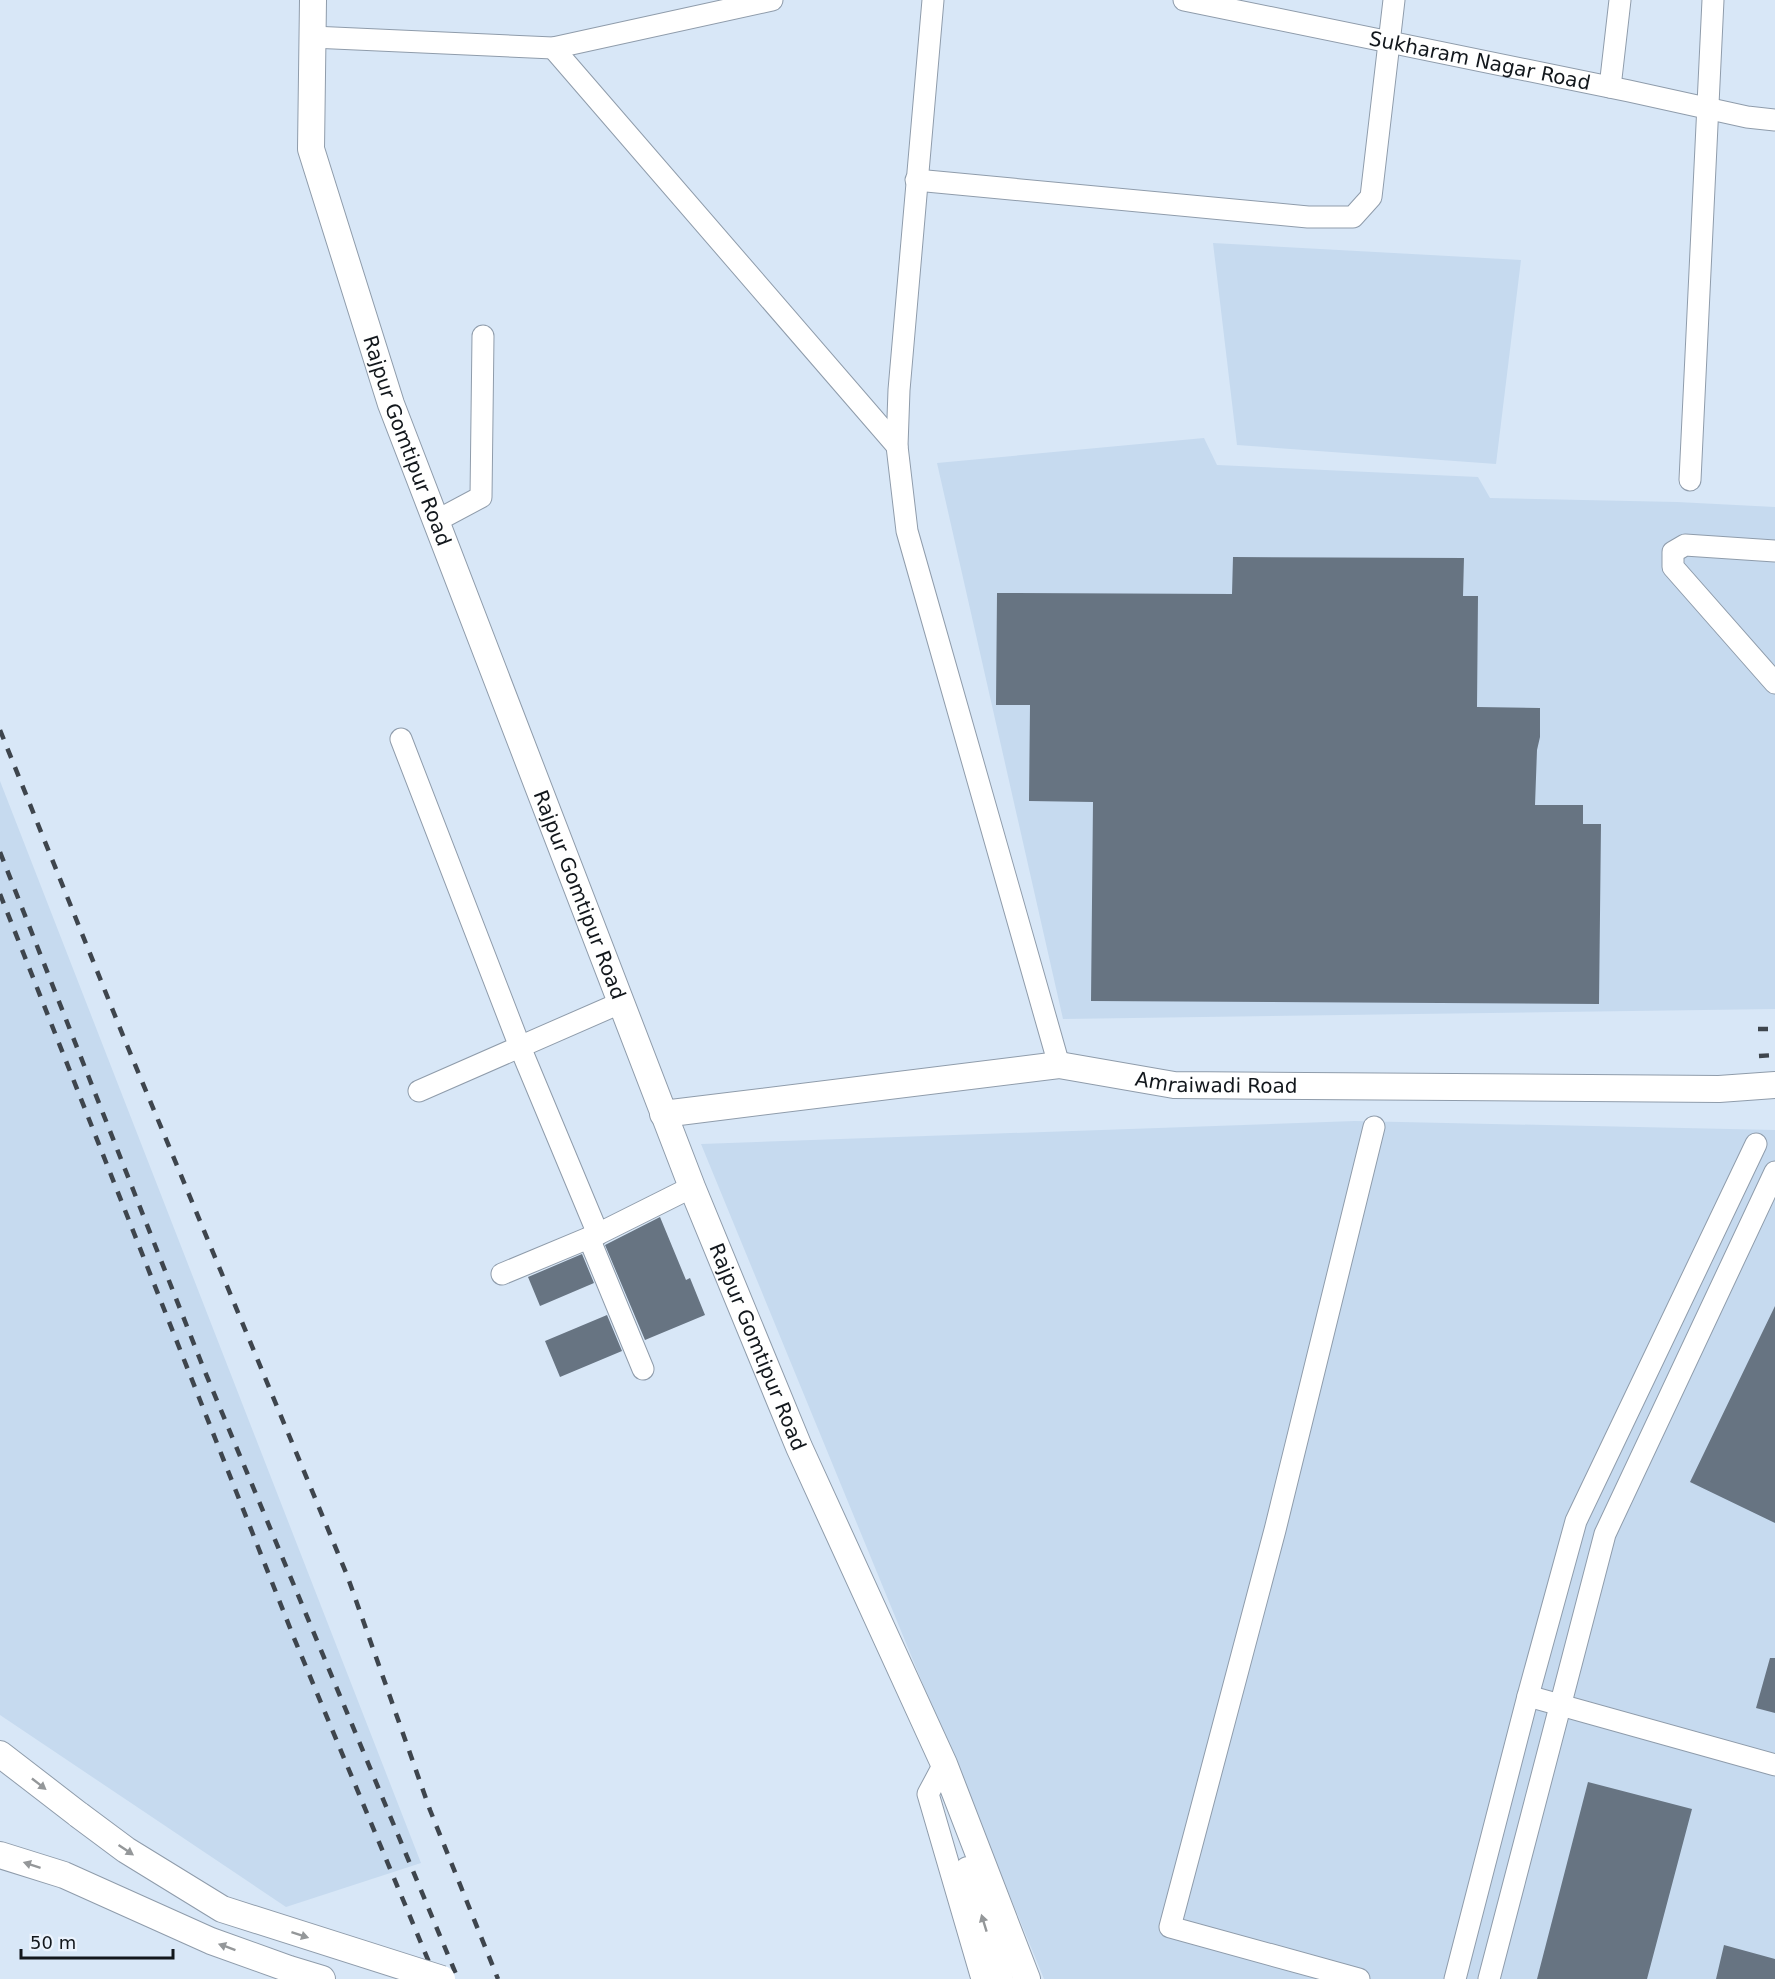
<svg xmlns="http://www.w3.org/2000/svg" width="1775" height="1979" font-family="'DejaVu Sans',sans-serif">
<style>
.built{fill:#c6daef}
.building{fill:#677482}
.lines{fill:none;stroke-linecap:round;stroke-linejoin:round}
.minor-casing{stroke:#8f9cab;stroke-width:23}
.major-casing{stroke:#8f9cab;stroke-width:28}
.minor{stroke:#fff;stroke-width:21}
.major{stroke:#fff;stroke-width:26}
.rail{stroke:#3e454d;stroke-width:4.5;stroke-dasharray:10 10;stroke-linecap:butt}
.major-bridge-casing{stroke:#8f9cab;stroke-width:28;stroke-linecap:butt}
.major-bridge{stroke:#fff;stroke-width:26}
.oneway{fill:#949799}
.labels{text-anchor:middle;stroke-width:6;stroke-linejoin:round;paint-order:stroke}
.street-label{font-size:20px;fill:#12171c;stroke:#ebf3fd}
</style>
<rect width="100%" height="100%" fill="#d8e7f7"/>
<!-- built -->
<path class="built" d="M 1213,243 L 1521,260 L 1496,464 L 1237,445 Z
M 1204,438 L 1217,465 L 1478,477 L 1490,498 L 1677,502 L 1775,507 L 1775,1009 L 1063,1019 L 937,463 Z
M 0,781 L 421,1863 L 286,1907 L 0,1715 Z
M 1355,1121 L 1775,1130 L 1775,1979 L 1044,1979 L 701,1144 Z"/>
<!-- building -->
<path class="building" d="M 1233,557 L 1464,558 L 1463,596 L 1478,596 L 1477,707 L 1540,708 L 1540,737 L 1537,750 L 1535,805 L 1583,805 L 1583,824 L 1601,824 L 1599,1004 L 1091,1001 L 1093,802 L 1029,801 L 1030,705 L 996,705 L 997,593 L 1232,594 Z
M 660,1217 L 686,1280 L 690,1278 L 705,1315 L 645,1340 L 605,1245 Z
M 582,1254 L 594,1283 L 540,1306 L 528,1277 Z
M 1775,1306 L 1775,1523 L 1690,1482 Z
M 607,1315 L 622,1351 L 560,1377 L 545,1341 Z
M 1770,1658 L 1775,1658 L 1775,1713 L 1756,1708 Z
M 1588,1782 L 1692,1809 L 1647,1979 L 1537,1979 Z
M 1724,1945 L 1775,1959 L 1775,1979 L 1716,1979 Z"/>
<g class="lines">
<defs>
<g id="minor">
<path d="M 933,0 L 899,390 L 897,446 L 907,531 L 1059,1065"/>
<path id="s1" d="M 1184,0 L 1629,91 L 1747,117 L 1775,120"/>
<path d="M 312,37 L 553,48 L 772,0"/>
<path d="M 553,48 L 897,446"/>
<path d="M 1610,87 L 1620,0"/>
<path d="M 916,180 L 1308,217 L 1353,217 L 1371,197 L 1394,0"/>
<path d="M 1690,480 L 1713,0"/>
<path d="M 436,521 L 481,497 L 483,336"/>
<path d="M 1775,551 L 1685,545 L 1673,552 L 1673,567 L 1775,683"/>
<path d="M 401,739 L 520,1047 L 598,1234 L 692,1187"/>
<path d="M 419,1091 L 620,1003"/>
<path d="M 589,1238 L 643,1369"/>
<path d="M 502,1274 L 598,1234"/>
<path d="M 1528,1696 L 1775,1765"/>
<path d="M 944,1764 L 928,1794 L 982,1979"/>
<path d="M 1359,1979 L 1170,1927 L 1275,1530 L 1374,1127"/>
<path d="M 1455,1979 L 1528,1696 L 1576,1521 L 1756,1144"/>
<path d="M 1489,1979 L 1605,1534 L 1775,1172"/>
</g>
<g id="major">
<path id="s2" d="M 313,0 L 311,149 L 391,404 L 692,1187 L 799,1447 L 944,1764 L 1027,1979"/>
<path id="s3" d="M 663,1114 L 1059,1065 L 1174,1085 L 1719,1089 L 1775,1085"/>
<path d="M 0,1754 L 79,1815"/>
<path d="M 0,1855 L 64,1875 L 211,1941 L 289,1969 L 322,1979"/>
<path d="M 968,1870 L 1000,1979"/>
</g>
</defs>
<!-- minor casing -->
<use href="#minor" class="minor-casing"/>
<!-- major casing -->
<use href="#major" class="major-casing"/>
<!-- minor -->
<use href="#minor" class="minor"/>
<!-- major -->
<use href="#major" class="major"/>
<!-- rail -->
<path class="rail" d="M 0,730 L 124,1038 L 347,1575 L 430,1810 L 498,1979
M 0,852 L 203,1367 L 458,1979
M 0,894 L 294,1638 L 436,1979
M 1758,1029 L 1775,1029
M 1759,1056 L 1775,1055"/>
<defs>
<path id="major-bridge" d="M 79,1815 L 126,1850 L 222,1909 L 442,1979"/>
</defs>
<!-- major-bridge casing -->
<use href="#major-bridge" class="major-bridge-casing"/>
<!-- major-bridge -->
<use href="#major-bridge" class="major-bridge"/>
</g>
<!-- one-way arrows -->
<defs><path id="oneway-solid" d="M-6-.8H1V-3.2L6.5 0L1 3.2V.8H-6Z" transform="scale(1.5)"/></defs>
<g class="oneway">
<use href="#oneway-solid" transform="translate(39 1784) rotate(38)"/>
<use href="#oneway-solid" transform="translate(126 1850) rotate(34)"/>
<use href="#oneway-solid" transform="translate(32 1865) rotate(-162)"/>
<use href="#oneway-solid" transform="translate(984 1923) rotate(-107)"/>
<use href="#oneway-solid" transform="translate(300 1935) rotate(18)"/>
<use href="#oneway-solid" transform="translate(227 1947) rotate(-160)"/>
</g>
<g class="labels">
<!-- street labels -->
<g class="street-label">
<text dy="7" stroke="none"><textPath href="#s1" startOffset="302">Sukharam Nagar Road</textPath></text>
<text dy="7" stroke="none"><textPath href="#s2" startOffset="456">Rajpur Gomtipur Road</textPath></text>
<text dy="7" stroke="none"><textPath href="#s2" startOffset="942">Rajpur Gomtipur Road</textPath></text>
<text dy="7" stroke="none"><textPath href="#s3" startOffset="558">Amraiwadi Road</textPath></text>
<text dy="7" stroke="none"><textPath href="#s2" startOffset="1428">Rajpur Gomtipur Road</textPath></text>
</g>
</g>
<!-- scale -->
<path d="M21 1949v9h152v-9" fill="none" stroke="#12171c" stroke-width="3"/>
<text x="30" y="1949" font-size="18" fill="#12171c" stroke="#ebf3fd" stroke-width="4.5" paint-order="stroke">50 m</text>
</svg>
